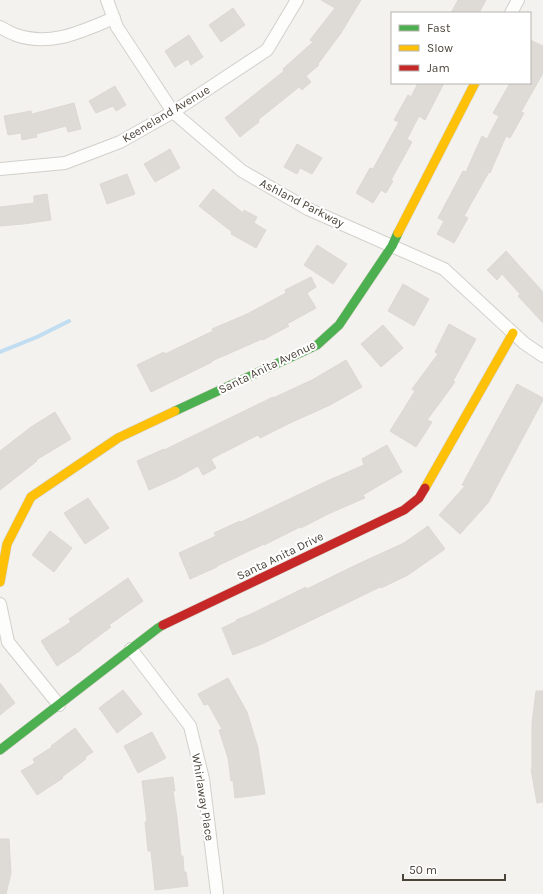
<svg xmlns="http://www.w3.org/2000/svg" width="543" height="894" font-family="Karla,sans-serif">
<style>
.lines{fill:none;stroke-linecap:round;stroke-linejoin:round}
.stream{stroke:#c0ddf1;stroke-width:4}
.building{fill:#dedbd6;stroke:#dcd9d4}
.street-casing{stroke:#d2d0cb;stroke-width:14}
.fast-casing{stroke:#d3cfc5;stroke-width:10}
.slow-casing{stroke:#d3cfc5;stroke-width:10}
.jam-casing{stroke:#d3cfc5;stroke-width:10}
.street{stroke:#fdfdfc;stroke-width:12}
.fast{stroke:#4caf50;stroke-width:9}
.slow{stroke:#ffc107;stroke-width:9}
.jam{stroke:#c62828;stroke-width:9}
.labels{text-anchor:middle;stroke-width:4;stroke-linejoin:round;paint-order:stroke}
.street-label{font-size:12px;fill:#4b4439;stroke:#fff}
</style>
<rect width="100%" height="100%" fill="#f4f2ee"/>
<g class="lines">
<!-- stream -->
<path class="stream" d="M 0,352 L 37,337 L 69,321"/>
</g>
<!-- building -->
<path class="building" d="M 321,0 L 361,0 L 341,33 L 318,64 L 319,65 L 306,76 L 311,82 L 302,90 L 299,87 L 258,120 L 259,122 L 240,137 L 225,118 L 284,71 L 283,69 L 313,42 L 310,40 L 335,8 Z
M 458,0 L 486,0 L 479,13 L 451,13 Z
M 233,8 L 245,25 L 221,42 L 209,25 Z
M 189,35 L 203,57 L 191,65 L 188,59 L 175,67 L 165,51 Z
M 530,40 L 543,46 L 543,73 L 521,112 L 524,113 L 510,138 L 506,136 L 490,173 L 489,172 L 464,216 L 468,218 L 454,243 L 437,234 L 444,221 L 438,218 L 463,171 L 466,172 L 482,136 L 487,139 L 499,116 L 493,113 L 510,83 L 530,83 Z
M 418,83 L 444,83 L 425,120 L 419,116 L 407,139 L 412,142 L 391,180 L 393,181 L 386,193 L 381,190 L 373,203 L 356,193 L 370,168 L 373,169 L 399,122 L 394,120 L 408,95 L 411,97 Z
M 115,86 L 126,105 L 116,111 L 113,106 L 96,113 L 89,101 Z
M 74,103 L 81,129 L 68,132 L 66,126 L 36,134 L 37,137 L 22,140 L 21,133 L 8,135 L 4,116 L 31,111 L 32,114 Z
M 297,144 L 322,158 L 312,174 L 300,168 L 297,174 L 284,167 Z
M 170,149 L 180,168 L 155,182 L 144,164 Z
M 127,174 L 135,194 L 107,204 L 100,184 Z
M 213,189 L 243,213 L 244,210 L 257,217 L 254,223 L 266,230 L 256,248 L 231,234 L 232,232 L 199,206 Z
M 47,194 L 51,220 L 23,224 L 0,226 L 0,207 L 34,203 L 34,196 Z
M 317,245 L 347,264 L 333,284 L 304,265 Z
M 506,251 L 543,292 L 543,323 L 518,296 L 520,294 L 502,274 L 497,280 L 487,270 Z
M 311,277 L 316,287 L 307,293 L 316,308 L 287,324 L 289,326 L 263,340 L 262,339 L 212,361 L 212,362 L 151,392 L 137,365 L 164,352 L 165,354 L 213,331 L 212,329 L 247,314 L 286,293 L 285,290 Z
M 403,284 L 429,299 L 414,326 L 388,311 Z
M 449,324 L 476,339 L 453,381 L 455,382 L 427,420 L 432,422 L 416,447 L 390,431 L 415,391 L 412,389 L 438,354 L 435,352 Z
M 383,325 L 403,348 L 381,367 L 361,344 Z
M 346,360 L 362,387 L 330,405 L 290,423 L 260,438 L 258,435 L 211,459 L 216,468 L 203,475 L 198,466 L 176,478 L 149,490 L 137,461 L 164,449 L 164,450 L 273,397 L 273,398 L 312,380 Z
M 517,384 L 543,398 L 543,400 L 488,503 L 460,534 L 439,515 L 465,486 L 462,485 Z
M 55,412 L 71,439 L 36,460 L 37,461 L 0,490 L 0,451 L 31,427 Z
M 387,445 L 402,472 L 363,495 L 365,498 L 328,514 L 301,528 L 300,527 L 264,545 L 264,544 L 217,566 L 217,567 L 190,579 L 179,553 L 216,536 L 214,533 L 240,521 L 241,522 L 327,481 L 364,465 L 362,459 Z
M 88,498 L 109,528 L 85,544 L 64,513 Z
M 428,526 L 445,549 L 408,575 L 381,588 L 380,587 L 345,604 L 262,644 L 233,655 L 222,628 L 237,621 L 236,620 L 249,615 L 306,587 L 307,589 L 358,564 L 404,543 Z
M 50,531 L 72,548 L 54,572 L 32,555 Z
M 128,578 L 143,601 L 109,625 L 111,627 L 80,650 L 81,650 L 57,666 L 41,641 L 71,622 L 69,619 Z
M 228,678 L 247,712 L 258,748 L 265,794 L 235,798 L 233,780 L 231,781 L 228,758 L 219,730 L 222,729 L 208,704 L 204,705 L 198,694 Z
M 0,683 L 15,703 L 0,715 Z
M 123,690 L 142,714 L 117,733 L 99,708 Z
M 536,691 L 543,691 L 543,802 L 537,803 L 531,769 L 532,769 L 532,723 Z
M 75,728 L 93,752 L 85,757 L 86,759 L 62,777 L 63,778 L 37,795 L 21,771 L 35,763 L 33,759 L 52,747 L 51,746 Z
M 152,732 L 166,758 L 138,773 L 124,746 Z
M 173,777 L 175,791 L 173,791 L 177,818 L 181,856 L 183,856 L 184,872 L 186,872 L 188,886 L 155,890 L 151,851 L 148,851 L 145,822 L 147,822 L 142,781 Z
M 0,839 L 9,839 L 11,873 L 6,894 L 0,894 Z"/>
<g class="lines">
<defs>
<path id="street" d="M 107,0 L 117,27 L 173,112 L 242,171 L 308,209 L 444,269 L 524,343 L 543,356
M 511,13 L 518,0
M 0,27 C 5,30 11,33 16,35 C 52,47 82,31 114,18
M 0,169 L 65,163 L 120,142 L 173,112 L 267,50 L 297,0
M 0,604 L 8,642 L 59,705
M 131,649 L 190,726 L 203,779 L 217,893 L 217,894"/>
<path id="fast" d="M 175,411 L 317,345 L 339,325 L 392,246 L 398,233
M 0,750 L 158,628 L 163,625"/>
<path id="slow" d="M 398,233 L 475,83
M 425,488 L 513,333
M 0,582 L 7,544 L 31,497 L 118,438 L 175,411"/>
<path id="jam" d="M 163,625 L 404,510 L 419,498 L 425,488"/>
</defs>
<!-- street casing -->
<use href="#street" class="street-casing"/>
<!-- fast casing -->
<use href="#fast" class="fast-casing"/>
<!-- slow casing -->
<use href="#slow" class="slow-casing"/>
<!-- jam casing -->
<use href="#jam" class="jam-casing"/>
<!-- street -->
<use href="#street" class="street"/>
<!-- fast -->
<use href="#fast" class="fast"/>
<!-- slow -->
<use href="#slow" class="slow"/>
<!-- jam -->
<use href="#jam" class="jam"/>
</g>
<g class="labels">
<!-- street labels -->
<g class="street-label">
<text transform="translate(166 114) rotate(-31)" y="4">Keeneland Avenue</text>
<text transform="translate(302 203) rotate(27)" y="4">Ashland Parkway</text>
<text transform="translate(267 367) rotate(-26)" y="4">Santa Anita Avenue</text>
<text transform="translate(280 556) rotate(-26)" y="4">Santa Anita Drive</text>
<text transform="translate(203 797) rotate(81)" y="4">Whirlaway Place</text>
</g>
</g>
<!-- legend -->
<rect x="391" y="12" width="140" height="72" fill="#ffffff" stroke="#b7b4b0"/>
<rect x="399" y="25" width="20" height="6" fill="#4caf50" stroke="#b7b4b0"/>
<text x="427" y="32" font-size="12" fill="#4b4439">Fast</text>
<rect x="399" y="45" width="20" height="6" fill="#ffc107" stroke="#b7b4b0"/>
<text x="427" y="52" font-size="12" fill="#4b4439">Slow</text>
<rect x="399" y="65" width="20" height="6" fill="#c62828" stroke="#b7b4b0"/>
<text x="427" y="72" font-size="12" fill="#4b4439">Jam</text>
<!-- scale -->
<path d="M403 874v6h102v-6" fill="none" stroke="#4b4439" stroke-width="2"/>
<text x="409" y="874" font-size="12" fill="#4b4439" stroke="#ffffff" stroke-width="3" paint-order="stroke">50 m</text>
</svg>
